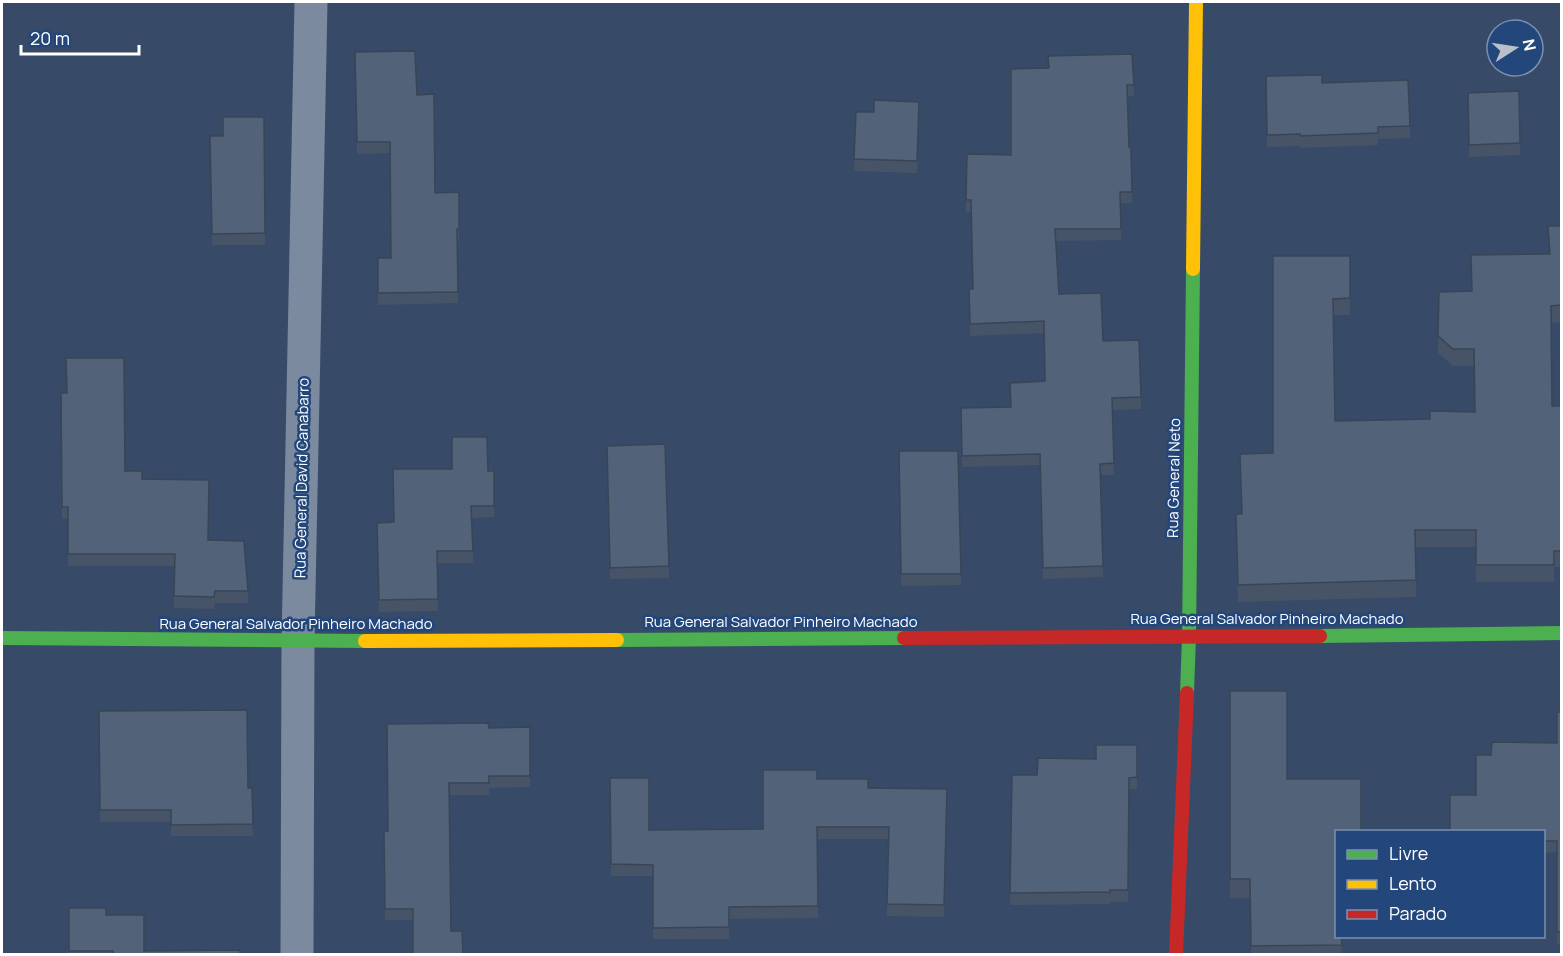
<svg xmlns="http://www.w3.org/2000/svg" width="1563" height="956" font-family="Manrope,sans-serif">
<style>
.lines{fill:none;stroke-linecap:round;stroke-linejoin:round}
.street{stroke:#7b8a9e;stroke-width:33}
.fast{stroke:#4caf50;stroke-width:14}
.slow{stroke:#ffc107;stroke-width:14}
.jam{stroke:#c62828;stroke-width:14}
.wall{fill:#475468}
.building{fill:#526279;stroke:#394555;stroke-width:1.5}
.labels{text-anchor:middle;stroke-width:5;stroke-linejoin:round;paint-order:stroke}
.street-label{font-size:15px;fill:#fff;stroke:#23467b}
</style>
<rect width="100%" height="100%" fill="#374a67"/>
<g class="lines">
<!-- street -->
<path class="street" d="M 297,954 L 298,641 L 311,2"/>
<!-- fast -->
<path class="fast" d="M 1320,636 L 1562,633
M 2,638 L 365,641
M 617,640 L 904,638
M 1187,693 L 1189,637 L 1193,269"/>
<!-- slow -->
<path class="slow" d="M 1193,269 L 1196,2
M 365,641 L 617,640"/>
<!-- jam -->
<path class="jam" d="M 904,638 L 1320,636
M 1176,954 L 1187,693"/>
</g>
<!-- wall -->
<path class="wall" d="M 355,52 L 417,95 L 435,193 L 459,192 L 459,241 L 457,241 L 458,303 L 378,305 L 378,258 L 391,258 L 390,153 L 357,154 Z
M 1132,54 L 1134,96 L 1127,96 L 1129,147 L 1131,147 L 1132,203 L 1121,203 L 1121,240 L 1056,241 L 1059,294 L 1103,341 L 1139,340 L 1141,409 L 1113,410 L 1114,475 L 1101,475 L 1103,577 L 1043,579 L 1040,465 L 962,467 L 961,408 L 1011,407 L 1045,381 L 1044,333 L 970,336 L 969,289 L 973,289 L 971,212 L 966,212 L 967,154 L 1011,155 L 1048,68 Z
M 1266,76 L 1322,83 L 1410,126 L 1410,138 L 1378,139 L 1378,145 L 1300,148 L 1300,146 L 1267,147 Z
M 1519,91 L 1520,155 L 1469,157 L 1468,93 Z
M 856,112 L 919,114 L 917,173 L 854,171 Z
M 264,117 L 265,245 L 212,245 L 210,136 L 223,136 Z
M 1548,226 L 1562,226 L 1562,322 L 1551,323 L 1552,406 L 1562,406 L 1562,567 L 1554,567 L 1554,582 L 1476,582 L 1476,547 L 1416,547 L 1416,597 L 1238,602 L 1236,531 L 1242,514 L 1240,454 L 1273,453 L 1350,256 L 1350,315 L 1334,315 L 1335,421 L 1430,419 L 1474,412 L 1474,366 L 1453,366 L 1438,353 L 1439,292 L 1471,291 L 1549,254 Z
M 61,393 L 125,471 L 142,479 L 208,540 L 248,591 L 248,603 L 215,603 L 214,609 L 174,608 L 174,566 L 68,566 L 68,518 L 62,519 Z
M 665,444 L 669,578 L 610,579 L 607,446 Z
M 899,451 L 958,451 L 961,585 L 901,586 Z
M 488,471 L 494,471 L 494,517 L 472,518 L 473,563 L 437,563 L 438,611 L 379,612 L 377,523 L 394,522 Z
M 1230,691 L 1287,779 L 1336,831 L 1342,954 L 1251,954 L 1250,898 L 1230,898 Z
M 99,711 L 248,788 L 252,788 L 253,836 L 171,836 L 171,822 L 100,822 Z
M 1562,712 L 1562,944 L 1557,944 L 1557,852 L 1544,853 L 1544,831 L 1476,795 L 1491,755 L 1557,743 Z
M 530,727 L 530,787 L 489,788 L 489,795 L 449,795 L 451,931 L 463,954 L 413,920 L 385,920 L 384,831 L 388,831 L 489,728 Z
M 1137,745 L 1137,789 L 1129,789 L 1128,902 L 1110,902 L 1110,904 L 1010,905 L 1012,775 L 1037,775 L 1096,759 Z
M 610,778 L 649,830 L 763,829 L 817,779 L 868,788 L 947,789 L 944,917 L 887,916 L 888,839 L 817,839 L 818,918 L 729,919 L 729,939 L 653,939 L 653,876 L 611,876 Z
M 69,908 L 106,915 L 144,951 L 240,954 L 69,954 Z"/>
<!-- building -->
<path class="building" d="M 415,51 L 417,95 L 434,94 L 435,193 L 459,192 L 459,229 L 457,229 L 458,292 L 378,293 L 378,258 L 391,258 L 390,142 L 357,142 L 355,52 Z
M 1132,54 L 1134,85 L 1127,85 L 1129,147 L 1131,147 L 1132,192 L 1120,192 L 1121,229 L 1055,229 L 1059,294 L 1101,293 L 1103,341 L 1139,340 L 1141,397 L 1112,398 L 1114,463 L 1100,464 L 1103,566 L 1043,568 L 1040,454 L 962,456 L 961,408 L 1011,407 L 1010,383 L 1045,381 L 1044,321 L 970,324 L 969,289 L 973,289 L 971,200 L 966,200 L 967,154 L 1011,155 L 1011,69 L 1049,68 L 1048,56 Z
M 1322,75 L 1322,83 L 1408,80 L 1410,126 L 1378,127 L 1378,133 L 1300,136 L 1300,134 L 1267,135 L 1266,76 Z
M 1519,91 L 1520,143 L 1469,145 L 1468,93 Z
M 874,100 L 919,102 L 917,161 L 854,159 L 856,112 L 874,112 Z
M 223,117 L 264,117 L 265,233 L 212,234 L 210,136 L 223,136 Z
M 1548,226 L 1562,226 L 1562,305 L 1551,306 L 1552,406 L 1562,406 L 1562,551 L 1554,551 L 1554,565 L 1476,565 L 1476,530 L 1415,530 L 1416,580 L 1238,585 L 1236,514 L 1242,514 L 1240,454 L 1273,453 L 1273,256 L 1350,256 L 1350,298 L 1333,299 L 1335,421 L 1430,419 L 1430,411 L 1475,412 L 1474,349 L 1453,349 L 1438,336 L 1439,292 L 1472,291 L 1471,255 L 1550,254 Z
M 66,358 L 124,358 L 125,471 L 142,471 L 142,479 L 209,480 L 208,540 L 244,541 L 248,591 L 215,591 L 214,597 L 174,596 L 175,554 L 68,554 L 68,507 L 62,507 L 61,393 L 67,393 Z
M 452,437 L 487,437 L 488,471 L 494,471 L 494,506 L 471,506 L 473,551 L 437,551 L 438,599 L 379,600 L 377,523 L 394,522 L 393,469 L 452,469 Z
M 665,444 L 669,566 L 610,568 L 607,446 Z
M 899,451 L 958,451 L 961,574 L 901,574 Z
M 1230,691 L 1287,691 L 1287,779 L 1361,779 L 1361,831 L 1336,831 L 1336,936 L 1341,936 L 1342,945 L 1251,946 L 1250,879 L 1230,879 Z
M 247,710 L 248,788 L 252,788 L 253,824 L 171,825 L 171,810 L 100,810 L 99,711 Z
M 1557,712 L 1562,712 L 1562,932 L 1557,932 L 1557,841 L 1544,841 L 1544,831 L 1450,831 L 1450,795 L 1476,795 L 1476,755 L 1491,755 L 1492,742 L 1557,743 Z
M 488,723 L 489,728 L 530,727 L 530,776 L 489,776 L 489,783 L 449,783 L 451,931 L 462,931 L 463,954 L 413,954 L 413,909 L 385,909 L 384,831 L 388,831 L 387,724 Z
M 1096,745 L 1137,745 L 1137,777 L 1129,778 L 1128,890 L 1110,890 L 1110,892 L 1010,893 L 1012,775 L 1037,775 L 1038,758 L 1096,759 Z
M 763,770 L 817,770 L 817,779 L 868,779 L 868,788 L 947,789 L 944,905 L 887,904 L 889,827 L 817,827 L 818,906 L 729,907 L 729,927 L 653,928 L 653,865 L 611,864 L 610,778 L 649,778 L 649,830 L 763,829 Z
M 69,908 L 106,908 L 106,915 L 144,915 L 144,951 L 240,950 L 240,954 L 113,954 L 113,951 L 69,951 Z"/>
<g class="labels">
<!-- street labels -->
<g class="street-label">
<text transform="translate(302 478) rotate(-89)" y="5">Rua General David Canabarro</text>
<text transform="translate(1174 478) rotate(-89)" y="5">Rua General Neto</text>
<text x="1267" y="624">Rua General Salvador Pinheiro Machado</text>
<text x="781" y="627">Rua General Salvador Pinheiro Machado</text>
<text x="296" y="629">Rua General Salvador Pinheiro Machado</text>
</g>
</g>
<!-- border -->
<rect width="1563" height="956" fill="none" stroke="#ffffff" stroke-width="6"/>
<!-- legend -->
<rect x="1335" y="830" width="210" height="108" fill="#23467b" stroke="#7b90b0" stroke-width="1.5"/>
<rect x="1347" y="850" width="30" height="9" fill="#4caf50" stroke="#7b90b0" stroke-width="1.5"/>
<text x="1389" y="860" font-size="18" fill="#ffffff">Livre</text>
<rect x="1347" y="880" width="30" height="9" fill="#ffc107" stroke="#7b90b0" stroke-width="1.5"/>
<text x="1389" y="890" font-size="18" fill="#ffffff">Lento</text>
<rect x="1347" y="910" width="30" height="9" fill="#c62828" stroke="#7b90b0" stroke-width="1.5"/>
<text x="1389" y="920" font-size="18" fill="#ffffff">Parado</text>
<!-- north arrow -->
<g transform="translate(1515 48) rotate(78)"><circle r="28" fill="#23467b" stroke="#7b90b0" stroke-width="1.5"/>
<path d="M0-4.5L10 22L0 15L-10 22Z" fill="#b9c0ca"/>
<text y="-9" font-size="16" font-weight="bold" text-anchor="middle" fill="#ffffff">N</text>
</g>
<!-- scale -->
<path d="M21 45v9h118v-9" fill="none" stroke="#ffffff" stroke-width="3"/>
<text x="30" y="45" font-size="18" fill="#ffffff" stroke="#23467b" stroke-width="4.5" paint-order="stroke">20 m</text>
</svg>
